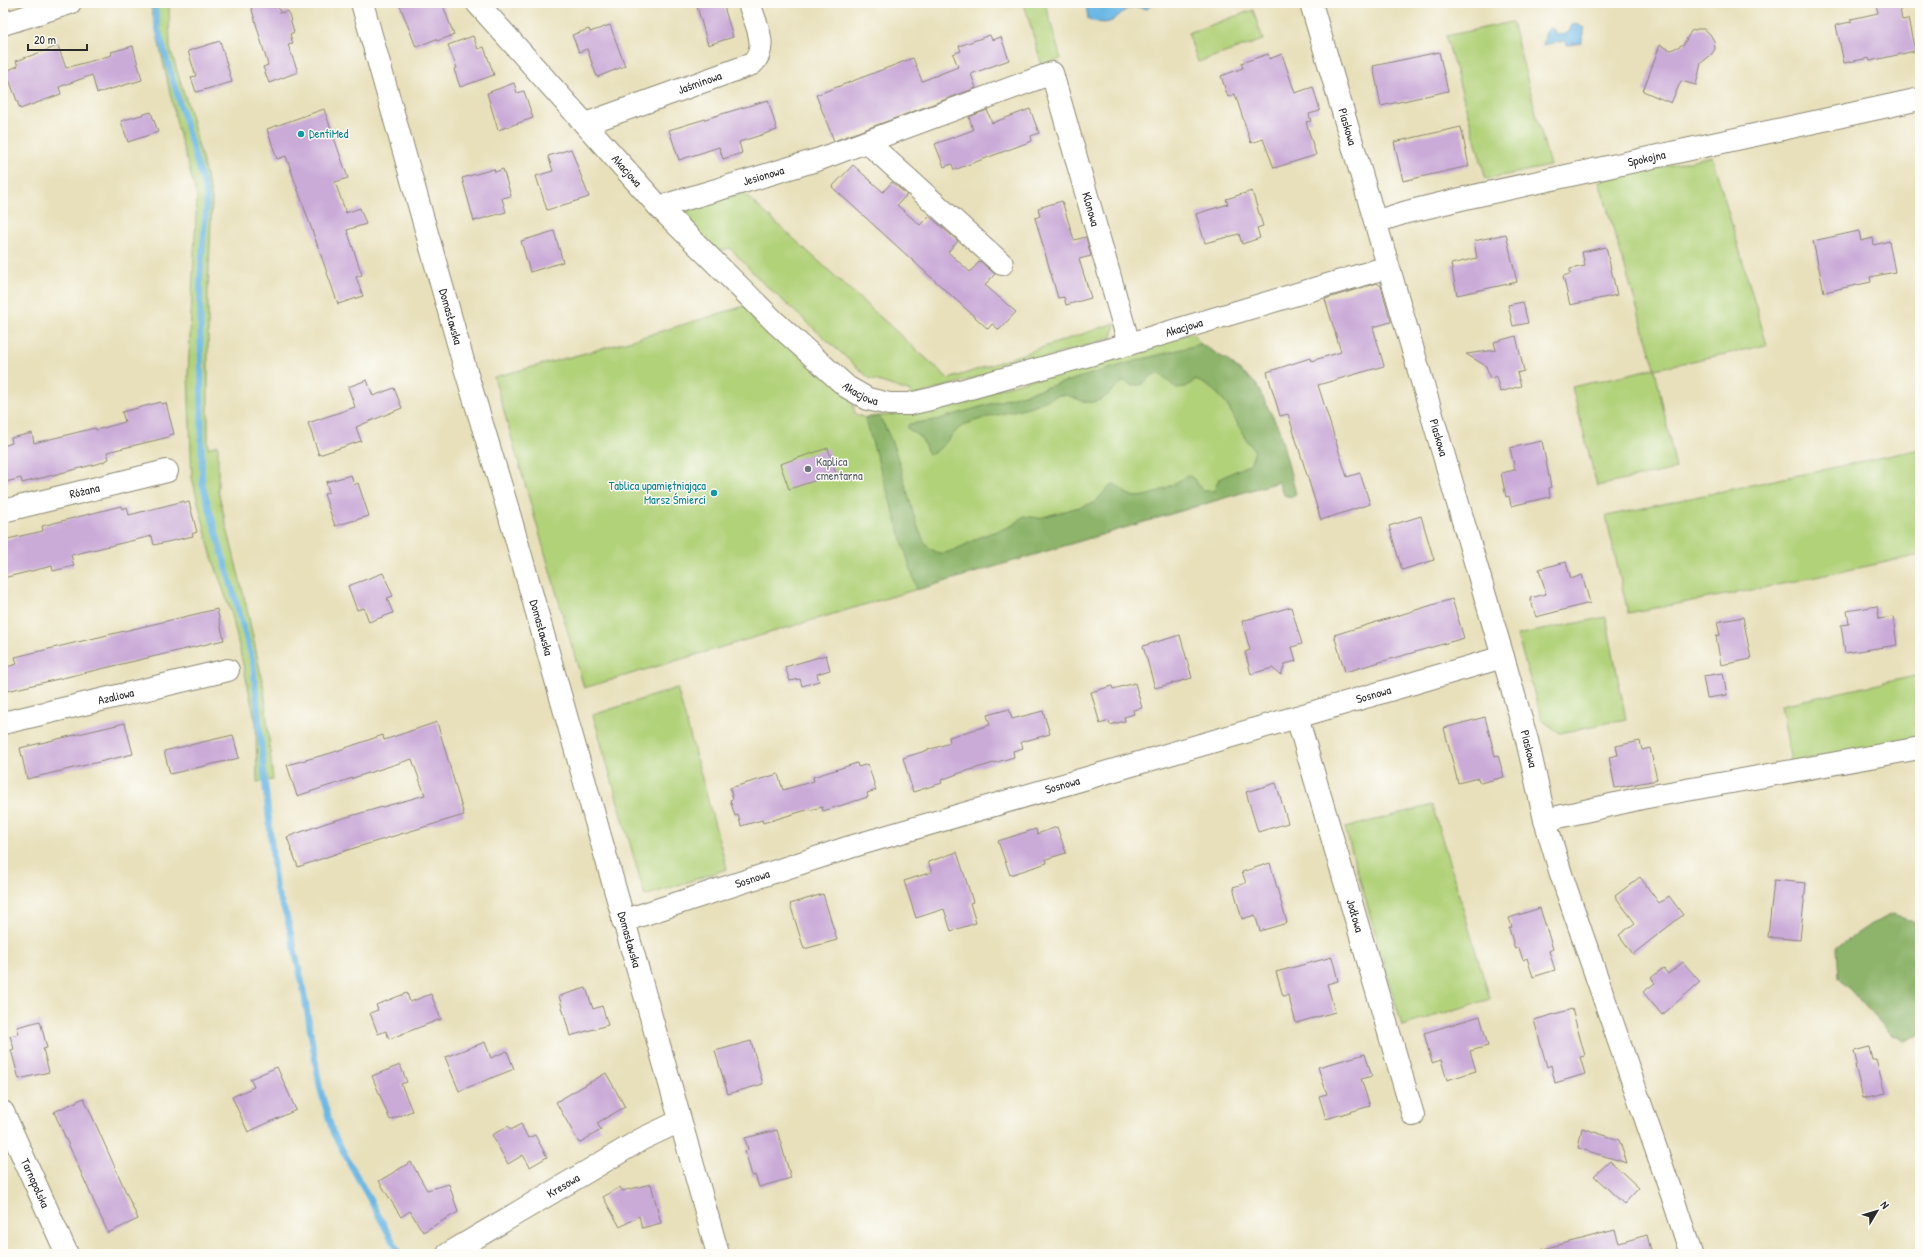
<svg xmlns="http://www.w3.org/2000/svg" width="1923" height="1257" font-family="'Patrick Hand',sans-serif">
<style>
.green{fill:#b2d27a;stroke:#6e7e52}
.forest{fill:#8db46a;stroke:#5c704a}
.water{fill:#6bb7e5;stroke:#4b7188}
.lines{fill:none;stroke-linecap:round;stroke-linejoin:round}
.stream{stroke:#6bb7e5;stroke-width:6}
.building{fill:#caabd8}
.minor-casing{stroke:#8a8673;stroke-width:24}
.minor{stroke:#fff;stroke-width:22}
.culture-dot{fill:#0f9aa8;stroke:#fdfcf7;stroke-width:1.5}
.worship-dot{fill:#6b7280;stroke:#fdfcf7;stroke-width:1.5}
.labels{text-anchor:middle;stroke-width:3;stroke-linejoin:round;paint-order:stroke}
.street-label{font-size:12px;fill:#2b2b2b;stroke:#fdfcf7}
.culture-label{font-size:12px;fill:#0d838f;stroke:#fdfcf7;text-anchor:start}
.worship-label{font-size:12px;fill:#5b616d;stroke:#fdfcf7;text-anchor:start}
</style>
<rect width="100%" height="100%" fill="#fdfcf7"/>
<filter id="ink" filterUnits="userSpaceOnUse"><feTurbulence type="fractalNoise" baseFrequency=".025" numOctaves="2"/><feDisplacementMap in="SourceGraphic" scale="8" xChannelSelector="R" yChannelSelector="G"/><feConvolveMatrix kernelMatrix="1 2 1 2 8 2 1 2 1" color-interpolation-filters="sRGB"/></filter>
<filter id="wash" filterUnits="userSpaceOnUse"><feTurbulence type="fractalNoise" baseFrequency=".012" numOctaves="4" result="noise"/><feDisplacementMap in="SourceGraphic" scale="16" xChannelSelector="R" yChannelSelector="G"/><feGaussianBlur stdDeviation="0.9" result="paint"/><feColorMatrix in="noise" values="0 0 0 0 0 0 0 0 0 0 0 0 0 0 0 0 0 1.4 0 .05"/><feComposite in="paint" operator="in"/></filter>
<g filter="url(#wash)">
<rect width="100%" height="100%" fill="#e8e0bb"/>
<!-- green -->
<path class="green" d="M 150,3 L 169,3 L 170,48 L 190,112 L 212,198 L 208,290 L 208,448 L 218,445 L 218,491 L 247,609 L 264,689 L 273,780 L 257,782 L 256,723 L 232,615 L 211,554 L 192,478 L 188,374 L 197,197 L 179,133 Z
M 1024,3 L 1045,3 L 1061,59 L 1042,66 Z
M 1253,10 L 1263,40 L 1198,62 L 1188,33 Z
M 1512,22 L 1550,166 L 1486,179 L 1446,36 Z
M 1712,156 L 1767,345 L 1655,369 L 1676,469 L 1597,486 L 1572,387 L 1655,368 L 1599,181 Z
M 743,193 L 949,379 L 1115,323 L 1112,338 L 910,397 L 911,392 L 869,378 L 760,280 L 730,248 L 714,253 L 681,219 L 684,211 Z
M 745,306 L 852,398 L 855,414 L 865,418 L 922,411 L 1193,333 L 1237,399 L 1278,482 L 584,688 L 494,377 L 612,346 Z
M 1920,449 L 1920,555 L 1763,588 L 1628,613 L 1606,516 Z
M 1606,617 L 1626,719 L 1560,733 L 1542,720 L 1517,635 Z
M 1920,675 L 1920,738 L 1791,762 L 1781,705 Z
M 677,688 L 727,869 L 645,896 L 593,715 Z
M 1432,805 L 1490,999 L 1402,1026 L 1345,828 Z"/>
<!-- forest -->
<path class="forest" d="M 1201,344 L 1227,360 L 1256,384 L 1279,429 L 1296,494 L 1290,497 L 1284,495 L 1278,482 L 917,590 L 865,418 L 879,416 C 895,442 902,473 910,502 C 914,516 919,535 928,547 C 931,549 936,552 939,553 C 948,555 972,541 980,537 C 996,529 1011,531 1023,516 L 1039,518 L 1094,503 L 1107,489 L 1114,484 C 1121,488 1125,494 1132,496 C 1146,501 1177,483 1187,475 L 1194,479 L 1203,491 L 1214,491 L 1219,479 L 1250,464 L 1255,451 C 1232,424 1232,394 1195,380 L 1186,387 L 1175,388 C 1163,375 1157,367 1143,384 L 1133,386 L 1124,381 C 1114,387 1108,398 1097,401 C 1082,406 1077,395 1062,395 C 1056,395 1048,400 1042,402 C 1018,412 993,414 969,423 C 952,428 946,449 929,455 L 922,439 L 907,428 L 909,424 L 936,420 L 1139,360 Z
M 1893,914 L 1920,925 L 1920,1036 L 1904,1041 L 1891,1034 L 1839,978 L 1837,947 L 1871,924 Z"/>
<!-- water -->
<path class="water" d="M 1086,3 L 1154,3 L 1147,9 C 1143,8 1138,7 1134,7 C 1114,11 1118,31 1088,19 Z
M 1576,24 L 1584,28 L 1584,34 L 1581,43 L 1567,45 L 1565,41 L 1543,45 L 1546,32 L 1551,27 L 1556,33 L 1563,35 L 1569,32 L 1572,25 Z"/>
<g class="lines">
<!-- stream -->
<path class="stream" d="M 154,3 L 158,29 L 207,197 L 200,279 L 202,483 L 253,662 L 276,890 L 287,917 L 302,982 L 320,1088 L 333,1133 L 400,1254"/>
</g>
<g id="blocks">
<!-- building -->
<path class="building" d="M 250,3 L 277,3 L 280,13 L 288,11 L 294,32 L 290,34 L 293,44 L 288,45 L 298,72 L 269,83 L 263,67 L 268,65 Z
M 399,3 L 442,3 L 454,35 L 437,41 L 436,39 L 416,47 Z
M 696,3 L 723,3 L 733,37 L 708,45 Z
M 1886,3 L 1899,3 L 1902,20 L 1908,19 L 1915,51 L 1870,61 L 1869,58 L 1844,63 L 1836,25 L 1851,22 L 1851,19 L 1878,13 L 1876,5 Z
M 610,25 L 625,66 L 597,77 L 587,49 L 579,52 L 572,35 L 589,29 L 590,32 Z
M 1698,29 L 1704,29 L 1710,34 L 1714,41 L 1715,49 L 1711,55 L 1701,63 L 1696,85 L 1681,81 L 1671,103 L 1643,91 L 1660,45 L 1671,50 L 1684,44 L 1691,31 Z
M 990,35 L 992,40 L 1001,37 L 1009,60 L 971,74 L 976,88 L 834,141 L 816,95 L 913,58 L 922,81 L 958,67 L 953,54 L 961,51 L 959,46 Z
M 473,36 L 478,49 L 484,47 L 494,75 L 460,87 L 454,69 L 457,68 L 448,45 Z
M 220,41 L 232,82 L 196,92 L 191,77 L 196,76 L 188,51 Z
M 58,46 L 66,68 L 112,55 L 111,52 L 133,46 L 142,80 L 97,93 L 92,75 L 59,87 L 61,94 L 20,109 L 6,71 L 18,66 L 16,61 Z
M 1439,52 L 1448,91 L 1381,106 L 1373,66 Z
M 1268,54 L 1269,59 L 1282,54 L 1295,93 L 1313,87 L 1320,111 L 1309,114 L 1311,121 L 1306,122 L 1316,155 L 1274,168 L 1263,139 L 1251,143 L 1235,94 L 1228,97 L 1221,76 L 1243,68 L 1241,63 Z
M 514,83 L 517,93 L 524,91 L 533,118 L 498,130 L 487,93 Z
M 768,100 L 777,130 L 739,142 L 742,153 L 723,159 L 719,147 L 679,160 L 669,130 Z
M 324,109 L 348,178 L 335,182 L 346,213 L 360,208 L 366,224 L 347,230 L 362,275 L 356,277 L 363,296 L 338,304 L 286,156 L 277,159 L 267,129 Z
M 1030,109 L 1039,133 L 1031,136 L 1032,141 L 954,170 L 952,164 L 944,167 L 935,144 L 973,130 L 969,117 L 987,110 L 992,123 Z
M 151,112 L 158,132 L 128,142 L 121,121 Z
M 1461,127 L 1469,166 L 1403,181 L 1394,142 Z
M 571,149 L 589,197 L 547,210 L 536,176 L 553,171 L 548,156 Z
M 853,165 L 883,192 L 892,182 L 907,195 L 897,205 L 920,225 L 929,216 L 958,241 L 948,252 L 970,272 L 980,261 L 995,274 L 985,285 L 1016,312 L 999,330 L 992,324 L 988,329 L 832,187 Z
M 494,169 L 495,172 L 503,169 L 511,196 L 502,198 L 506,212 L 474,221 L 462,178 Z
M 1252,191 L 1263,226 L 1257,228 L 1260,238 L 1242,244 L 1239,234 L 1205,243 L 1196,214 L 1228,204 L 1226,199 Z
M 1062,201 L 1074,240 L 1086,237 L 1091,256 L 1079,259 L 1091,298 L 1066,305 L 1064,297 L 1058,298 L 1035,218 L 1040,216 L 1038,208 Z
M 554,231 L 563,262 L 530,272 L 521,241 Z
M 1859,231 L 1861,241 L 1873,238 L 1874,245 L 1889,241 L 1895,272 L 1870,277 L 1871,282 L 1824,292 L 1813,241 Z
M 1506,234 L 1517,282 L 1457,295 L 1451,264 L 1477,258 L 1474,241 Z
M 1606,247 L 1617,295 L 1570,305 L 1563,276 L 1570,274 L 1570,269 L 1585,266 L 1582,252 Z
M 1377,283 L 1381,286 L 1391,322 L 1373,327 L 1384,366 L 1318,385 L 1347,477 L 1360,473 L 1370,504 L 1321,520 L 1288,414 L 1280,416 L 1267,372 L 1310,358 L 1311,361 L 1341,352 L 1325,299 Z
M 1523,302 L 1528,323 L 1513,326 L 1508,305 Z
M 1516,336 L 1524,371 L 1517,373 L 1521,386 L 1500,392 L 1496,376 L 1490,379 L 1486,366 L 1466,354 L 1496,350 L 1494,342 Z
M 367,380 L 373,396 L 394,388 L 402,408 L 356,427 L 361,441 L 319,455 L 308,423 L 355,407 L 348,387 Z
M 161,402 L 161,404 L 166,403 L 174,434 L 169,435 L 169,437 L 107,452 L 109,459 L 104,461 L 104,462 L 22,483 L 21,478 L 6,482 L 3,472 L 3,446 L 12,443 L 11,438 L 32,433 L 34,443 L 95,428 L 96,430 L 125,422 L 122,412 Z
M 1542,441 L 1551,487 L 1549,488 L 1550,497 L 1511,506 L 1509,496 L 1506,497 L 1501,473 L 1515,470 L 1510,448 Z
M 828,448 L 836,474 L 789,489 L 780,464 Z
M 351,475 L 354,485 L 358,483 L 369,516 L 335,526 L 324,494 L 329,492 L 326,482 Z
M 184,501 L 185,503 L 189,502 L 197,532 L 192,534 L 193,536 L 154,545 L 152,536 L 71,555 L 74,566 L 53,571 L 52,566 L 3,578 L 3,540 L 43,531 L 42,526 L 121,506 L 122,509 L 127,507 L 129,515 Z
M 1421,516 L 1434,560 L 1402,570 L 1389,526 Z
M 1566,562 L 1571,579 L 1582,575 L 1590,603 L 1536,617 L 1530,598 L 1546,594 L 1539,569 Z
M 383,573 L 393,596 L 387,598 L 393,613 L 369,622 L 364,608 L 357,610 L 348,586 Z
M 1452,599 L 1464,638 L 1345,672 L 1334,635 Z
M 1877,606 L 1879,619 L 1893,617 L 1897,645 L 1845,653 L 1841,625 L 1849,624 L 1847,611 Z
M 1291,607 L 1302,644 L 1292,647 L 1296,661 L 1285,664 L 1281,675 L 1272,668 L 1251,674 L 1245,652 L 1250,650 L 1242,621 Z
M 217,609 L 224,640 L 3,692 L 3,668 L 17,664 L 15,657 Z
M 1743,617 L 1751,659 L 1721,665 L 1716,636 L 1720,635 L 1717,622 Z
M 1180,635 L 1192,678 L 1155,688 L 1143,646 Z
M 826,655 L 830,670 L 817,674 L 819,681 L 802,686 L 800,679 L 790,681 L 785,667 Z
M 1723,673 L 1727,695 L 1707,698 L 1703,676 Z
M 1135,683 L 1142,708 L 1133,710 L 1134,714 L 1124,717 L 1125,721 L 1110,725 L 1109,721 L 1100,724 L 1091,692 L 1112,686 L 1113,689 Z
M 1009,709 L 1012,719 L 1043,711 L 1050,734 L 1021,742 L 1023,748 L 1013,751 L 1014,757 L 960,773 L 941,780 L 942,783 L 913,792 L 903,758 L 950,743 L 949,737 L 990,725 L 987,715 Z
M 1485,717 L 1495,756 L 1498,755 L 1504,777 L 1480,783 L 1478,778 L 1458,783 L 1444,728 Z
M 437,722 L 464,815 L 341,852 L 298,867 L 287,837 L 326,823 L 425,795 L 412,759 L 297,796 L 287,765 L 331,753 L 383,735 L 384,740 Z
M 125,723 L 133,754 L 27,779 L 20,748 Z
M 233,735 L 239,758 L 170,774 L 164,751 Z
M 1640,741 L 1642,750 L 1650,748 L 1657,780 L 1615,788 L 1609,757 L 1618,755 L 1616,746 Z
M 857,763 L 858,767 L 868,764 L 876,790 L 867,793 L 868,797 L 823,811 L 822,807 L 810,810 L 810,809 L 763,823 L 762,820 L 741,826 L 738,815 L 735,816 L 730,800 L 733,799 L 730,788 L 778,774 L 783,790 L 814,781 L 813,777 Z
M 1276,783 L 1288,823 L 1258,832 L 1246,792 Z
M 1057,827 L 1066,853 L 1046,859 L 1047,863 L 1010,875 L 998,841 L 1036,829 L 1037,834 Z
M 957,852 L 973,902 L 970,903 L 976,923 L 951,931 L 944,909 L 916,918 L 904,881 L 932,872 L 928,862 Z
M 1270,863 L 1287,923 L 1260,931 L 1255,915 L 1242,919 L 1233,887 L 1246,883 L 1242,872 Z
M 1640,877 L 1659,903 L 1669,896 L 1683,915 L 1633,954 L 1619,935 L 1635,923 L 1615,896 Z
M 1774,880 L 1806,883 L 1800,940 L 1768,937 Z
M 823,894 L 837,940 L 804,949 L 790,904 Z
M 1540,908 L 1553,949 L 1549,951 L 1555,970 L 1533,977 L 1527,958 L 1523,960 L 1519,948 L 1515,949 L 1509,928 L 1512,927 L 1509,918 Z
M 1332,957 L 1338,981 L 1327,984 L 1335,1012 L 1296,1023 L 1288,995 L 1283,996 L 1276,972 Z
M 1683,962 L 1700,982 L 1662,1015 L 1643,992 L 1655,983 L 1651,978 L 1663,968 L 1668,974 Z
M 586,988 L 593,1009 L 602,1006 L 608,1025 L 570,1036 L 559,996 Z
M 407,993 L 410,1002 L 431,994 L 441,1019 L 389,1039 L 386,1031 L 378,1034 L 370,1013 L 378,1010 L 376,1005 Z
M 1572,1009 L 1585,1056 L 1580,1057 L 1585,1074 L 1555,1083 L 1551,1065 L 1547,1067 L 1534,1020 Z
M 1480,1016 L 1488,1046 L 1470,1051 L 1476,1071 L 1447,1080 L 1441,1060 L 1432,1063 L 1424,1033 Z
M 40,1021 L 47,1048 L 43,1049 L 49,1072 L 19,1079 L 11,1050 L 14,1049 L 10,1036 L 19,1034 L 17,1027 Z
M 751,1041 L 763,1084 L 728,1094 L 715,1051 Z
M 485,1042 L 491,1058 L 507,1051 L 514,1069 L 459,1091 L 445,1057 Z
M 1869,1047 L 1872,1060 L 1876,1059 L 1885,1093 L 1863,1098 L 1855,1065 L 1857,1064 L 1854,1051 Z
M 1365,1054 L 1372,1076 L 1361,1079 L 1370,1106 L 1326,1119 L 1319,1096 L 1327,1094 L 1318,1067 Z
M 400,1065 L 407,1082 L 401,1084 L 412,1111 L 390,1120 L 372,1076 Z
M 277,1067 L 296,1110 L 248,1132 L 232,1097 L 254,1087 L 250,1079 Z
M 606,1073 L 625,1107 L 597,1123 L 601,1130 L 579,1143 L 556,1102 Z
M 84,1098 L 138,1219 L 108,1233 L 54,1112 Z
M 521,1124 L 528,1138 L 535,1135 L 547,1157 L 530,1167 L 523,1155 L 508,1164 L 492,1135 L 508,1126 L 511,1130 Z
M 1582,1128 L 1619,1140 L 1627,1163 L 1578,1148 Z
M 777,1130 L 791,1178 L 759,1187 L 755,1175 L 752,1176 L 745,1151 L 748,1150 L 745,1138 Z
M 1610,1161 L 1639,1188 L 1624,1204 L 1594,1176 Z
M 411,1162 L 427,1190 L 449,1184 L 458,1212 L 423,1232 L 410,1211 L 401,1217 L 379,1181 Z
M 651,1184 L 661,1223 L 642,1228 L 639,1216 L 620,1227 L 603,1197 L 620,1187 L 622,1191 Z
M 1615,1230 L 1619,1243 L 1647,1235 L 1652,1254 L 1544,1254 L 1543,1249 Z"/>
</g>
</g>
<g filter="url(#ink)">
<use href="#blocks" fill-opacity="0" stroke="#8a8673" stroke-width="1"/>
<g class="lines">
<defs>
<g id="minor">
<path id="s1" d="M 362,3 L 465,368 L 506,503 L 718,1254"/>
<path id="s2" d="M 477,3 L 659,207 L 776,323 L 847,387 L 868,399 L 889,404 L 909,404 L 931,399 L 1129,344 L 1388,267"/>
<path id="s3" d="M 1311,3 L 1503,657 L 1527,740 L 1545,820 L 1561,874 L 1673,1198 L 1691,1254"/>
<path d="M 3,24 L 70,3"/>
<path id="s4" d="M 585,124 L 752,64 C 770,47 755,23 749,3"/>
<path d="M 867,142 L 1002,264"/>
<path id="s5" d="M 659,207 L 820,159 L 1052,73 L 1129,344"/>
<path id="s6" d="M 1375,222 L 1407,212 L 1465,198 L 1920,99"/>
<path id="s7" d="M 3,511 L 167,471"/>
<path id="s8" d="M 1297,717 L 1413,1115"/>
<path id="s9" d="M 3,723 L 228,670"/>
<path d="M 1545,820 L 1642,798 L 1920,748"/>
<path id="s10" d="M 623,921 L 850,847 L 1503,657"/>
<path id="s11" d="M 3,1112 L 67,1254"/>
<path id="s12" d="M 448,1254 L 642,1139 L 680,1121"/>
</g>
</defs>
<!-- minor casing -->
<use href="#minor" class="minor-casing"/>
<!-- minor -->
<use href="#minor" class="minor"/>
</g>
</g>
<!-- markers -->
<g class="culture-dot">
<circle cx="301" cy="134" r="4"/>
<circle cx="714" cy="493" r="4"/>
</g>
<circle class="worship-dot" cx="808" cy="469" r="4"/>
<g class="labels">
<!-- street labels -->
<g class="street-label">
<text dy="4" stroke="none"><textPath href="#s4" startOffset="122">Jaśminowa</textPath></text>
<text dy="4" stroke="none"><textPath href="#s3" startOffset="129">Piaskowa</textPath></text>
<text dy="4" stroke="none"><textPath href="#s6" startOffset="279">Spokojna</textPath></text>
<text dy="4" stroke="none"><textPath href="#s2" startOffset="225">Akacjowa</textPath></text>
<text dy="4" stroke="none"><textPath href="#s5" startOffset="109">Jesionowa</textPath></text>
<text dy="4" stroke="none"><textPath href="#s5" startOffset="557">Klonowa</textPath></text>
<text dy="4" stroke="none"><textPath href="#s1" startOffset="326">Domasławska</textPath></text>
<text dy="4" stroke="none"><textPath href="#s2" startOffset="885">Akacjowa</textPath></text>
<text dy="4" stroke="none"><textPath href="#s2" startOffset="549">Akacjowa</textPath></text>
<text dy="4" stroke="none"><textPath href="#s3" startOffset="453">Piaskowa</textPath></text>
<text dy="4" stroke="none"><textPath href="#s7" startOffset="84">Różana</textPath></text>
<text dy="4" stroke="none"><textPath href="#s1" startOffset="650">Domasławska</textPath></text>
<text dy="4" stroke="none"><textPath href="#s10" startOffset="784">Sosnowa</textPath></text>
<text dy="4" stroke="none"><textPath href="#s9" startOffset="116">Azaliowa</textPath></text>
<text dy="4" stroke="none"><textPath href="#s3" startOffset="777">Piaskowa</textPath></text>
<text dy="4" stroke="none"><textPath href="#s10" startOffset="460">Sosnowa</textPath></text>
<text dy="4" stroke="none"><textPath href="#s10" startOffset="136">Sosnowa</textPath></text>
<text dy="4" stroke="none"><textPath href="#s8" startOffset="207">Jodłowa</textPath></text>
<text dy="4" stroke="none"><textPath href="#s1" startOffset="974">Domasławska</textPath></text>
<text dy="4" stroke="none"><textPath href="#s11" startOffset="78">Tarnopolska</textPath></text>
<text dy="4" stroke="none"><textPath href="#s12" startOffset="134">Kresowa</textPath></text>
</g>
<!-- culture labels -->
<g class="culture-label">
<text x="309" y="138">DentiMed</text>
<text x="706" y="490" text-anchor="end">Tablica upamiętniająca<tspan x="706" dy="14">Marsz Śmierci</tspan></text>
</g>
<!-- worship labels -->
<g class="worship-label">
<text x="816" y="466">Kaplica<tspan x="816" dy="14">cmentarna</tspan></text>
</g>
</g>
<!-- margin -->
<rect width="1923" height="1257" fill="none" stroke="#fdfcf7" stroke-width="16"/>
<!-- north arrow -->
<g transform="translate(1877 1211) rotate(52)" stroke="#fdfcf7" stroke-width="3" paint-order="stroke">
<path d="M0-3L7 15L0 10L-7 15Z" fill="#2b2b2b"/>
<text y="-6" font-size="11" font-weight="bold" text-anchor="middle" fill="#2b2b2b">N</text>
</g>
<!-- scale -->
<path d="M28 44v6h59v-6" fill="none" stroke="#2b2b2b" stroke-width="2"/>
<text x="34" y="44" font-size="12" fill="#2b2b2b" stroke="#fdfcf7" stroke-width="3" paint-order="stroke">20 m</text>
</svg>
